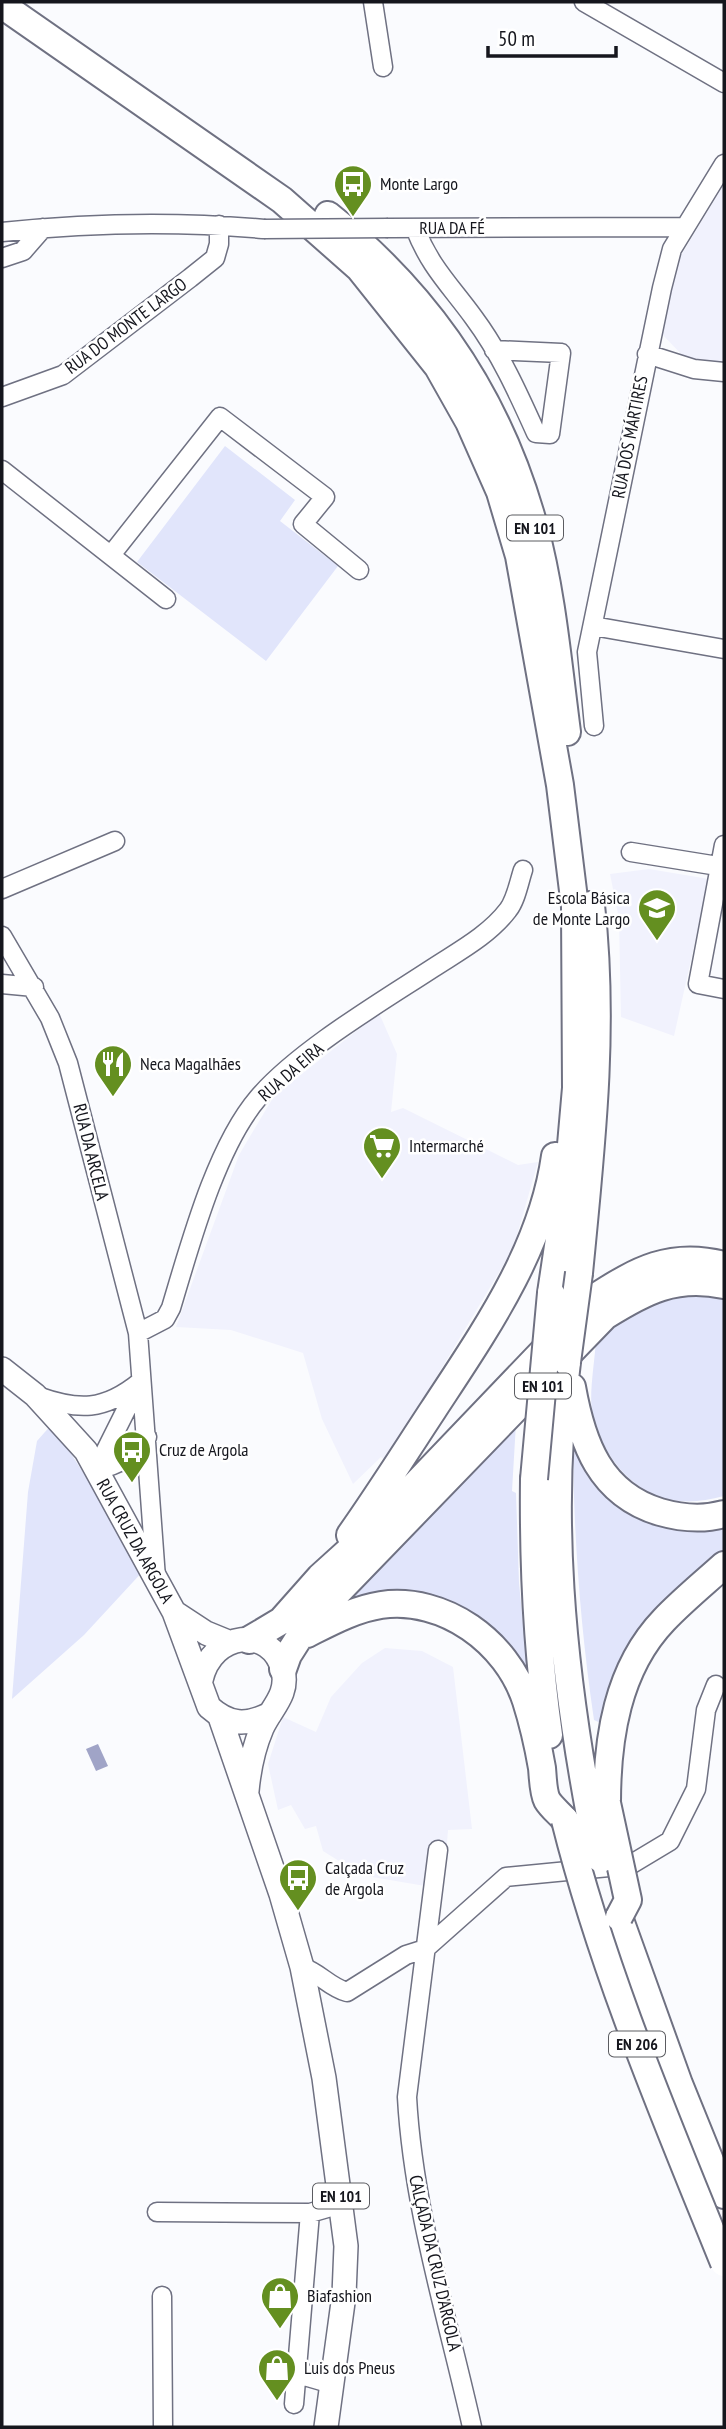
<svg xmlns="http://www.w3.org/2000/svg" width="726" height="2429" font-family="'PT Sans Narrow',sans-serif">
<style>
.built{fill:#f1f2fd}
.green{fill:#e1e5fb}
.water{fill:#a0a4c7}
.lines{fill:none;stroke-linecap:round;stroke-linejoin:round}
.minor-casing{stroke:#6f7182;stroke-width:21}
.major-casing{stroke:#6f7182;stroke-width:26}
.highway-casing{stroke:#6f7182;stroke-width:30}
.minor{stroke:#fff;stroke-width:18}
.major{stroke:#fff;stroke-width:23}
.highway{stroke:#fff;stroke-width:26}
.minor-bridge-casing{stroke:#6f7182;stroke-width:21;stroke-linecap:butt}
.highway-bridge-casing{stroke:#6f7182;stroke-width:30;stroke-linecap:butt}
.minor-bridge{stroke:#fff;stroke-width:18}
.highway-bridge{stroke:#fff;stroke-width:26}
.labels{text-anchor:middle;stroke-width:5;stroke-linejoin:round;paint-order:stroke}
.shield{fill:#fff;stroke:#5b5c61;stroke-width:2}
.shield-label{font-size:16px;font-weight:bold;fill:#15161d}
.poi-label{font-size:18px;fill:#15161d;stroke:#fff;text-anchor:start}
.street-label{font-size:18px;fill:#15161d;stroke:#fff}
</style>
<rect width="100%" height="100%" fill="#fafbfe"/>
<!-- built -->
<path class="built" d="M 724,184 L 724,363 L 684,357 L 659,331 L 674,267 Z
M 649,869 L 709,879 L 674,1036 L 621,1017 L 619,919 L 610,874 Z
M 379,1013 L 397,1054 L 391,1112 L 403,1108 L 518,1165 L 538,1162 L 513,1249 L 386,1461 L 381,1457 L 353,1484 L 322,1419 L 303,1353 L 231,1330 L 176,1327 L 239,1155 L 274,1096 Z
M 385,1648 L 422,1651 L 453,1667 L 472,1829 L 448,1830 L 446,1855 L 425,1886 L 349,1873 L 347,1866 L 323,1851 L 316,1826 L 305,1829 L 291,1805 L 278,1810 L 268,1764 L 283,1717 L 316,1732 L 331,1697 L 362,1663 Z"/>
<!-- green -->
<path class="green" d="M 225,446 L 295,500 L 280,521 L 338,566 L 266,661 L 137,562 Z
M 694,1292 L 724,1296 L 724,1496 C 674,1510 637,1497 608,1453 C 601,1442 593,1428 592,1414 C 589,1390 595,1362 596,1338 L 645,1304 Z
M 516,1423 L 512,1491 L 516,1493 L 519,1583 L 528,1673 C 517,1659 508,1641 495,1630 C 450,1588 403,1598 347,1602 Z
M 52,1424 L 145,1569 L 84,1635 L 12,1699 L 28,1492 L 37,1441 Z
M 573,1433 L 600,1486 L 724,1521 L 724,1551 L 605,1725 L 594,1720 C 580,1625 573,1529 573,1433 Z"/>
<!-- water -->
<path class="water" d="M 98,1744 L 108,1766 L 96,1771 L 86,1749 Z"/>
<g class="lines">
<defs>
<path id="minor" d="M 373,2 L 383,67
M 584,2 L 724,83
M 388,228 L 685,227
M 415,228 C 430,267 450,285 474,318 C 500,353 518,393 536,433 L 550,434 L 561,353 L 494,350
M 2,232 C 88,223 177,221 264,229
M 2,258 L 23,251 L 43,228
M 647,354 L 694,369 L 724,372
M 2,397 L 63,375 L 190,278 L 215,258 L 219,244 L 219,225
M 2,470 L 166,599
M 111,555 L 220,417 L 325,497 L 303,524 L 359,570
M 593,626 L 724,649
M 594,726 L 587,652 L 662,288 L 672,249 L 724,164
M 724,845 L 698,984 L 724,989
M 631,852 L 724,867
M 2,889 L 115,841
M 2,936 L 50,1018 L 68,1063 L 138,1333 L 156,1578
M 2,984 L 34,987
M 138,1333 L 165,1319 L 171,1308 C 190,1245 216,1147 258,1098 C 298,1051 381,1002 433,968 C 459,951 489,935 508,910 C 516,900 519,882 523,870
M 37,1396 C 79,1411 104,1411 140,1382
M 96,1470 L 137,1388
M 96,1470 C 120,1465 133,1456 147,1437
M 438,1850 L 407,2097 C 413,2209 448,2319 472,2427
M 302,1967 C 320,1973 329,1987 347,1992 L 406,1955 L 425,1949 L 506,1877 L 630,1865 L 670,1841 L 696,1789 L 706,1710 L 716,1685
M 157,2212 L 310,2213 L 341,2204
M 162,2296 L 163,2427
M 297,2366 L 308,2377 L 332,2384
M 294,2404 L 310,2213"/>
<path id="major" d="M 2,1369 L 35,1395 L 86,1451 L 174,1612 L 209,1707 C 229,1725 246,1726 270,1714
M 174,1612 L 206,1633 L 228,1642
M 201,1680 C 212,1631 271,1625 283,1670 C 289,1695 271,1708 262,1728 C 253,1749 249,1769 247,1791
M 220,1717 L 281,1894 L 302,1967 L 324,2078 L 346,2246 L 344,2295 L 326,2427"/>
<path id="highway" d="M 2,5 L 282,200 L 359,268 L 438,367 L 469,422 L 500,492 L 519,556 L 560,785 L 575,907 L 576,1088 L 568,1179 L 551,1293
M 328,215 C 430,296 500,401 534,526 C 552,592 558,663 567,732
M 579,1273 C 591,1150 605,1029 591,905
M 567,1362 C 547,1514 562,1665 590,1815
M 572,1387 C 582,1443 600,1494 660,1512 C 681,1518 703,1520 724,1514
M 534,1479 C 533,1565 537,1650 549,1735
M 350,1535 C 379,1494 406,1451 433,1410 C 484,1332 542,1250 555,1156
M 307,1634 C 331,1622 355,1609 381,1605 C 444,1596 507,1642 526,1701 C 533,1723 538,1745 542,1768 C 543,1778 543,1792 547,1800 C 551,1807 560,1814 565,1820
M 249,1640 L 281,1621 L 320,1577 L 373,1529 L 594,1298 C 637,1270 671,1251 724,1265
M 283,1669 L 288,1655 L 309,1622 L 605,1316 C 645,1291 675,1275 724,1285
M 607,1803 C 607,1739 617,1669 664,1620 C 682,1601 704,1583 724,1565
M 619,1917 L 679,2084 L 724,2195"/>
</defs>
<!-- minor casing -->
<use href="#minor" class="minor-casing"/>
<!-- major casing -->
<use href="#major" class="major-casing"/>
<!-- highway casing -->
<use href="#highway" class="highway-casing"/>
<!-- minor -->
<use href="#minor" class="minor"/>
<!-- major -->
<use href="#major" class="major"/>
<!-- highway -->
<use href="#highway" class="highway"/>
<defs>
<path id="minor-bridge" d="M 264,229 L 388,228"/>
<path id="highway-bridge" d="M 567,1362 L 579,1273
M 534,1479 L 551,1293
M 607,1803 L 628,1900 L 619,1917
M 590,1815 L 601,1859
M 565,1820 C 603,1972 665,2117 724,2263"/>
</defs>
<!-- minor-bridge casing -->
<use href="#minor-bridge" class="minor-bridge-casing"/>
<!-- highway-bridge casing -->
<use href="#highway-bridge" class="highway-bridge-casing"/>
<!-- minor-bridge -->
<use href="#minor-bridge" class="minor-bridge"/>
<!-- highway-bridge -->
<use href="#highway-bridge" class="highway-bridge"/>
</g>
<!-- icons -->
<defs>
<symbol id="bus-pin" viewBox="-11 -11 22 30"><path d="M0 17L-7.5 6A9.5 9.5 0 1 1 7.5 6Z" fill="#648f20" stroke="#fff"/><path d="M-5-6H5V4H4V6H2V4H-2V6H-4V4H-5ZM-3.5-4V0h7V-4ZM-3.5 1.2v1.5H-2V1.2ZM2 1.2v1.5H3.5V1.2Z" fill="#fff"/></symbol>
<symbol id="school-pin" viewBox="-11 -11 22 30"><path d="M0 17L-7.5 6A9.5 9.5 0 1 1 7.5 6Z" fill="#648f20" stroke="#fff"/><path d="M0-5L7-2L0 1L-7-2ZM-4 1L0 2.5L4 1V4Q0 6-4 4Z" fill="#fff"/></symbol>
<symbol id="restaurant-pin" viewBox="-11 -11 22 30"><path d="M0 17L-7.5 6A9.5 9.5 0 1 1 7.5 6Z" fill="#648f20" stroke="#fff"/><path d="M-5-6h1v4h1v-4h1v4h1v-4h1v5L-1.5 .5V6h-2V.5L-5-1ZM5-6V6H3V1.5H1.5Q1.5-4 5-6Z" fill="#fff"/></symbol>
<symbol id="supermarket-pin" viewBox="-11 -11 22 30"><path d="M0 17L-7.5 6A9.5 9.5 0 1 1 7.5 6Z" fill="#648f20" stroke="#fff"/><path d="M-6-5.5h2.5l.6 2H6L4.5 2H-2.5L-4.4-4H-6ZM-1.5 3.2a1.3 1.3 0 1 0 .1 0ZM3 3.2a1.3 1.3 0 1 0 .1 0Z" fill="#fff"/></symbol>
<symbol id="shop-pin" viewBox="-11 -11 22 30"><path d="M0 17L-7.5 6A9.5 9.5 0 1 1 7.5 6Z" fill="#648f20" stroke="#fff"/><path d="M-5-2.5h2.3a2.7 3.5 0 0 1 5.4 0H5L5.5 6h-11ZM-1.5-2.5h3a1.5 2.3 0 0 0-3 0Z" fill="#fff"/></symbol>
</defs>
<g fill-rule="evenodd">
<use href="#bus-pin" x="331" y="162" width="44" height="60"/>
<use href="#school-pin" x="635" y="886" width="44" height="60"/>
<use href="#restaurant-pin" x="91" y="1042" width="44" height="60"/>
<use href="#supermarket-pin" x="360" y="1124" width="44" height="60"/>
<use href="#bus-pin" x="110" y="1428" width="44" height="60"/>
<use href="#bus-pin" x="276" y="1856" width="44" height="60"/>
<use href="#shop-pin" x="258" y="2274" width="44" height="60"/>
<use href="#shop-pin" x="255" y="2346" width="44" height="60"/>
</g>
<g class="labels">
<!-- shield labels -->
<g class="shield">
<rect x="507" y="515.5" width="56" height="25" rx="5"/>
<rect x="515" y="1373.5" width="56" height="25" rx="5"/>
<rect x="609" y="2031.5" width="56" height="25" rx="5"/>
<rect x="313" y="2183.5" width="56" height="25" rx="5"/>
</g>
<g class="shield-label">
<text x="535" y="534">EN 101</text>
<text x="543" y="1392">EN 101</text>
<text x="637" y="2050">EN 206</text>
<text x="341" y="2202">EN 101</text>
</g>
<!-- poi labels -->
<g class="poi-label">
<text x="380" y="190">Monte Largo</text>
<text x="630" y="904" text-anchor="end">Escola Básica<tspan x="630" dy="21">de Monte Largo</tspan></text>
<text x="140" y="1070">Neca Magalhães</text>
<text x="409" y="1152">Intermarché</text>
<text x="159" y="1456">Cruz de Argola</text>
<text x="325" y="1874">Calçada Cruz<tspan x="325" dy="21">de Argola</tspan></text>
<text x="307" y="2302">Biafashion</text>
<text x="304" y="2374">Luis dos Pneus</text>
</g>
<!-- street labels -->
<g class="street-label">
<text x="452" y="234">RUA DA FÉ</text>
<text transform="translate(126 326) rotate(-37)" y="6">RUA DO MONTE LARGO</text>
<text transform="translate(630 437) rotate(-79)" y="6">RUA DOS MÁRTIRES</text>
<text transform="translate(291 1072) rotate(-41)" y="6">RUA DA EIRA</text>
<text transform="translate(91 1152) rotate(76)" y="6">RUA DA ARCELA</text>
<text transform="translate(135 1541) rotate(61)" y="6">RUA CRUZ DA ARGOLA</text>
<text transform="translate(435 2263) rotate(77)" y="6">CALÇADA DA CRUZ D'ARGOLA</text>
</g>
</g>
<!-- border -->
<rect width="726" height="2429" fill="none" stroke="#15161d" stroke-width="7"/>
<!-- scale -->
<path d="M488 46v10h128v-10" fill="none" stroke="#15161d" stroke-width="3.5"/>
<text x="498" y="46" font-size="21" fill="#15161d" stroke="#ffffff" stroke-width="5" paint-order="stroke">50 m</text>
</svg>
